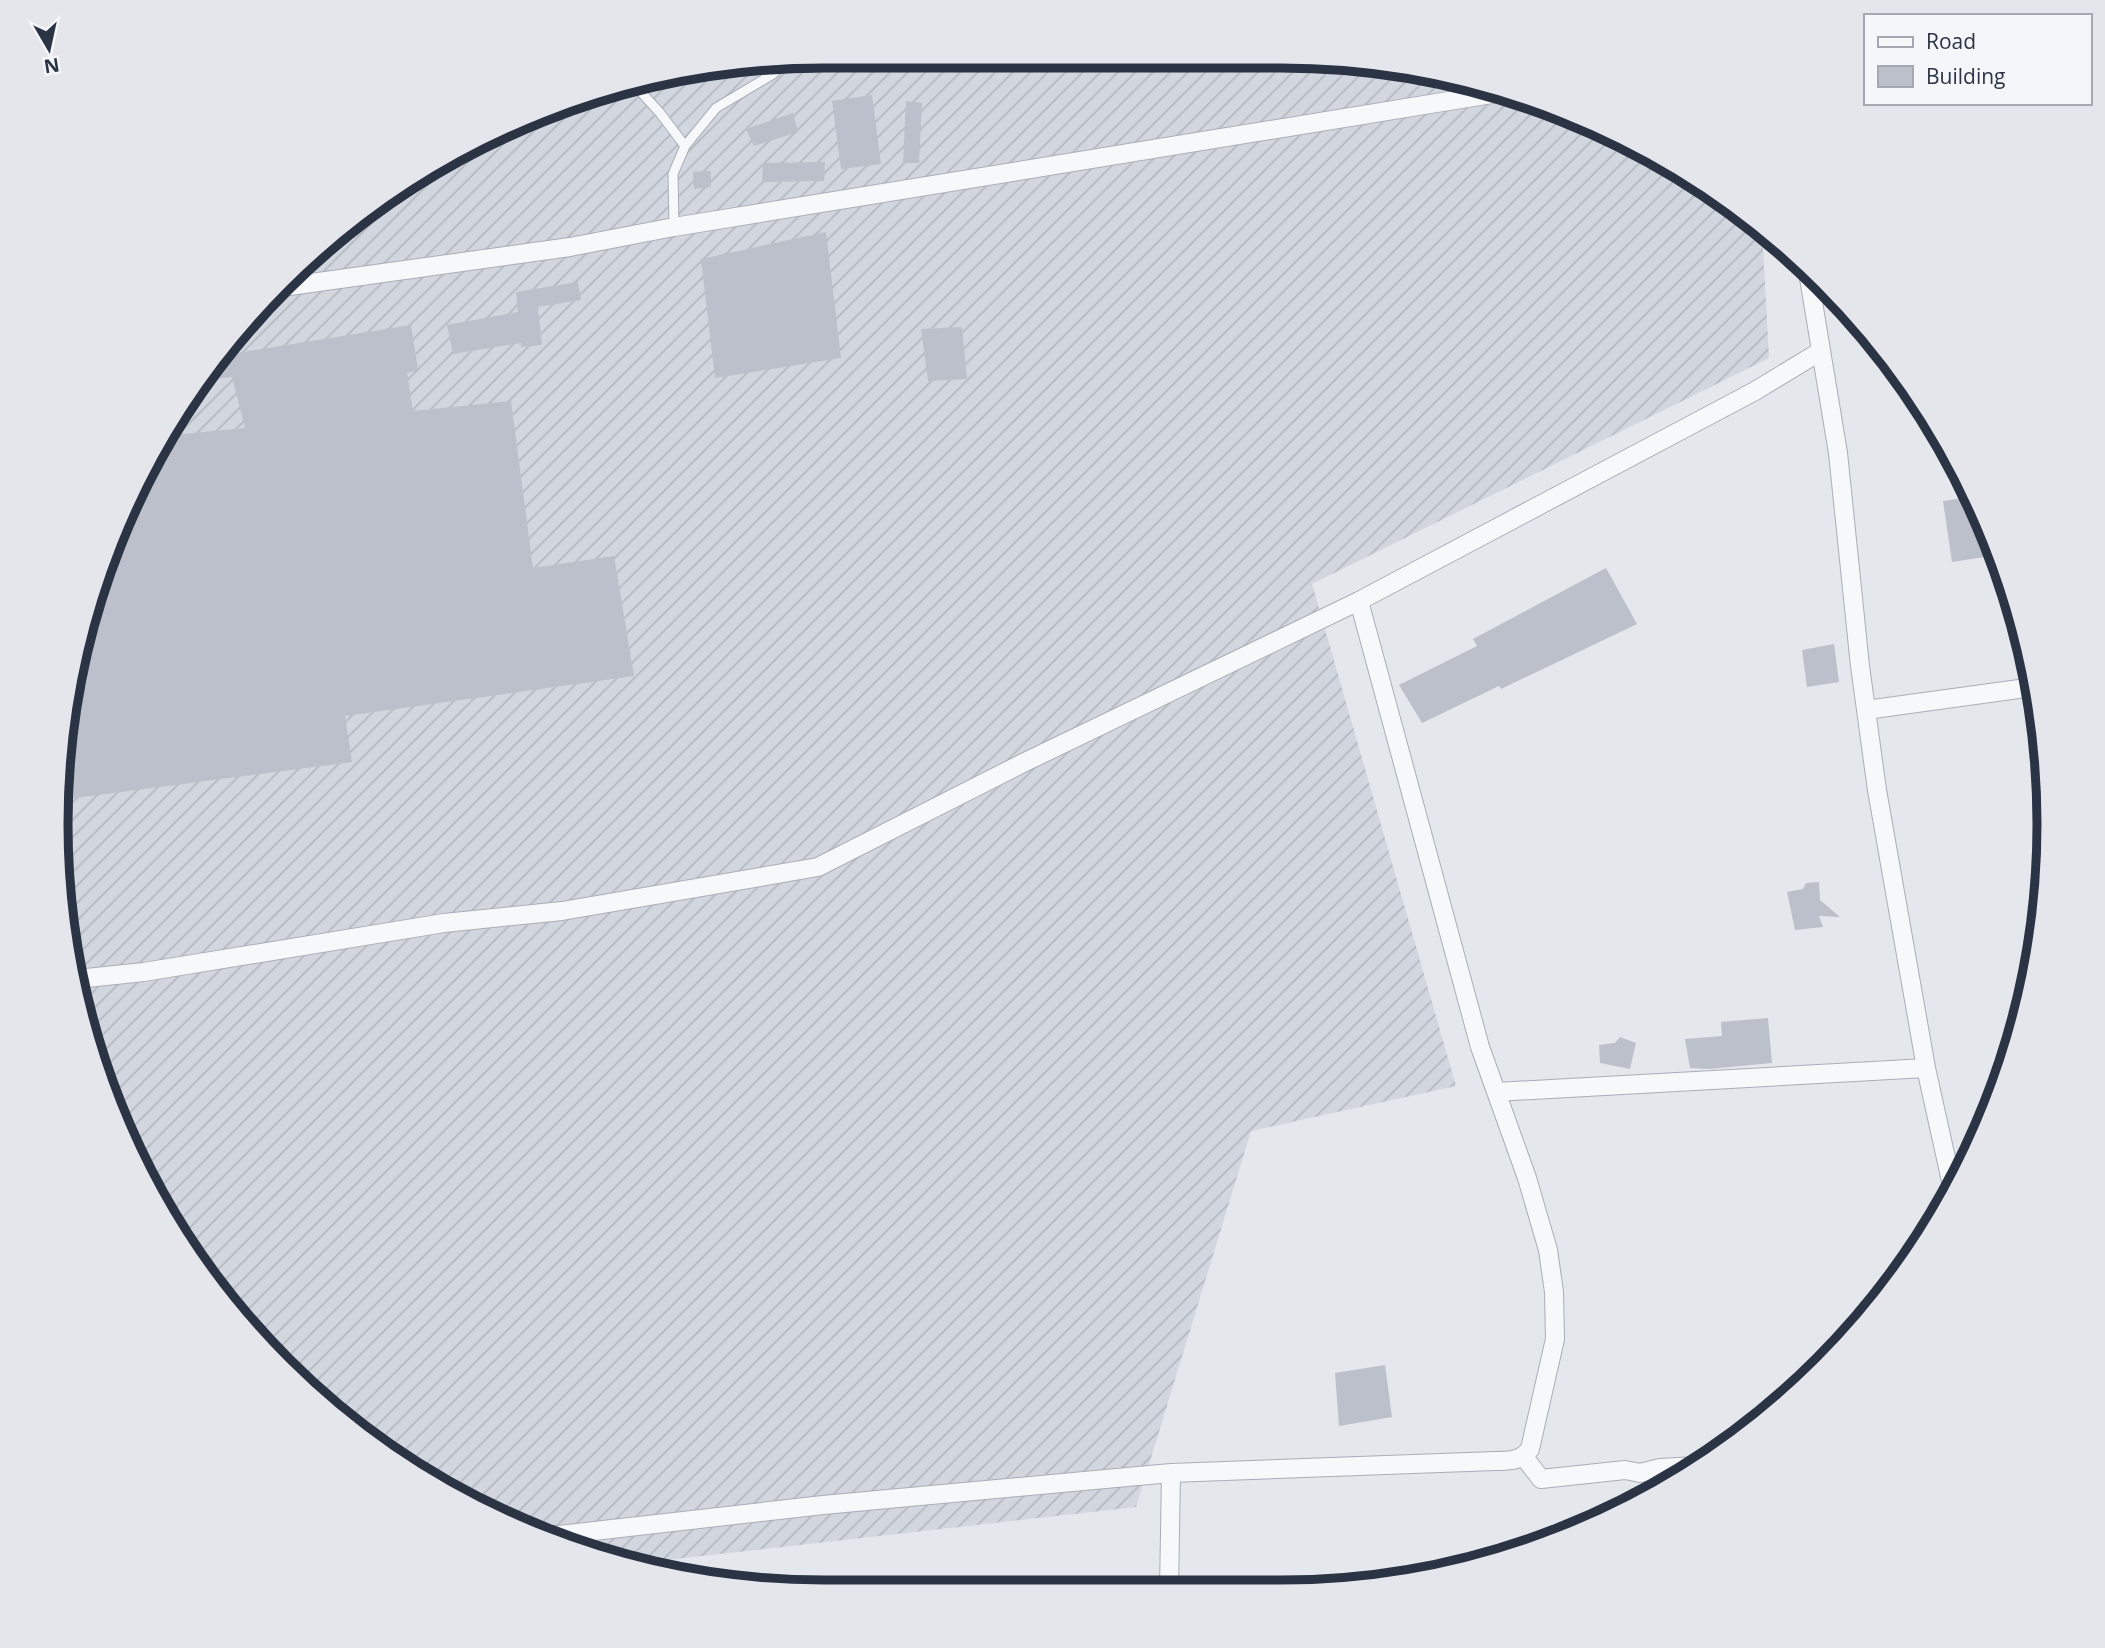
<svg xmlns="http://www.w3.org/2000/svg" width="2105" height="1648" font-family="'Open Sans',sans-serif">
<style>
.industrial{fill:url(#industrial-furrows)}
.building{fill:#bbc0ca}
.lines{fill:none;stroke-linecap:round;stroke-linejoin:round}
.lane-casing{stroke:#a9aeb7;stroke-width:11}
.street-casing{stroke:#a9aeb7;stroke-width:20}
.lane{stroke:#f7f8fa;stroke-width:9}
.street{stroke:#f7f8fa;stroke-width:18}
.rim{fill:none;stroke:#2b3445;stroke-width:9}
</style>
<defs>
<pattern id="industrial-furrows" width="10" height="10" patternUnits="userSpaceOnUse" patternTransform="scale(1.75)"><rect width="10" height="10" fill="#d2d6de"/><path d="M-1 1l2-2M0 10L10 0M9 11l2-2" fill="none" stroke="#b4b8c0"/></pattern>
</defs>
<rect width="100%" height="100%" fill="#e4e7ec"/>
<!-- industrial -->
<path class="industrial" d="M 824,56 L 1331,58 L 1528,97 L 1665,159 L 1762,228 L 1769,358 L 1312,584 L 1456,1086 L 1251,1131 L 1136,1507 L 631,1564 L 530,1534 L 397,1462 L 281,1367 L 159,1208 L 82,1023 L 56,824 L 82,626 L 159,440 L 281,281 L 440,159 L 625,82 Z"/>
<!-- building -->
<path class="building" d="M 872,95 L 881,164 L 841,169 L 832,101 Z
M 906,101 L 922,103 L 919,163 L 903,163 Z
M 793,113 L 798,132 L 754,146 L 746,129 Z
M 825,162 L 824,181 L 762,182 L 763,163 Z
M 711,171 L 711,187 L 694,189 L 693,172 Z
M 826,232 L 841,358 L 715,378 L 701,259 Z
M 578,282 L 581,300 L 538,307 L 542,345 L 521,347 L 521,343 L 453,354 L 447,325 L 518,312 L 516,292 Z
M 411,325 L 418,370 L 407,373 L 413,411 L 511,401 L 533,568 L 614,556 L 634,676 L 345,716 L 352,762 L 59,800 L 82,626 L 159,440 L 162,436 L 245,428 L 232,377 L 205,380 L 224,355 Z
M 962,327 L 967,379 L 928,381 L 921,329 Z
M 1972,497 L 1978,510 L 1984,557 L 1952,562 L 1943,501 Z
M 1606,568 L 1637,624 L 1501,689 L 1499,686 L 1422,723 L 1399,685 L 1477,646 L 1473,639 Z
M 1834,644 L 1839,682 L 1807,687 L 1802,650 Z
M 1819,882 L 1820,900 L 1840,917 L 1819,916 L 1823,927 L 1795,930 L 1787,892 L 1803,889 L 1806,883 Z
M 1768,1018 L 1772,1063 L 1709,1069 L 1690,1068 L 1685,1039 L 1722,1036 L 1721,1022 Z
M 1620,1037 L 1636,1043 L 1630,1069 L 1600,1063 L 1599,1045 L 1615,1043 Z
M 1385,1365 L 1392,1417 L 1339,1426 L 1335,1373 Z"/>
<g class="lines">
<defs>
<path id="lane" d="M 631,81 L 660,113 L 685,146
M 674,227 L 673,174 L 685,146 L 716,108 L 773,74 L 785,61"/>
<path id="street" d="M 1807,266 L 1838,453 L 1860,666 L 1877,790 L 1926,1068 L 1953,1190
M 275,288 L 570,247 L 674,227 L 1504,92
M 1866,710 L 2034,687
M 77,979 L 144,972 L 444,923 L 562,911 L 818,867 L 1023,763 L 1359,601 L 1755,391 L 1821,351
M 1496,1092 L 1926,1068
M 1524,1457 L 1541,1479 L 1625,1470 L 1640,1473 L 1660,1468 L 1697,1466
M 541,1537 L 823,1505 L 1171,1473 L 1495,1461 C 1510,1461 1521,1461 1530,1449 L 1555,1339 L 1554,1292 L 1548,1250 L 1527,1178 L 1480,1047 L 1359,601
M 1169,1591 L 1171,1473"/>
</defs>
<!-- lane casing -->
<use href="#lane" class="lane-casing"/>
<!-- street casing -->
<use href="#street" class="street-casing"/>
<!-- lane -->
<use href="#lane" class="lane"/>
<!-- street -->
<use href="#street" class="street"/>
</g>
<!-- crop -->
<path d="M0 0H2105V1648H0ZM824 68H1281A756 756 0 0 1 2037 824V824A756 756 0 0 1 1281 1580H824A756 756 0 0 1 68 824V824A756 756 0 0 1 824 68Z" fill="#e4e6eb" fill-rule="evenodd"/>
<path class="rim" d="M824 68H1281A756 756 0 0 1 2037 824V824A756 756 0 0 1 1281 1580H824A756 756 0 0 1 68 824V824A756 756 0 0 1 824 68Z"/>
<!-- legend -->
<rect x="1864" y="14" width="228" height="91" fill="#f4f6f9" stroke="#a4a8b1" stroke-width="2"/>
<rect x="1878" y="37" width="35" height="10" fill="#f7f8fa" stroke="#a4a8b1" stroke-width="2"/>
<text x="1926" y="49" font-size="21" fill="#2b3445">Road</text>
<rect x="1878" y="66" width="35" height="21" fill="#bbc0ca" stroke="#a4a8b1" stroke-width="2"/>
<text x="1926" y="84" font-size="21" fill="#2b3445">Building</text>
<!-- north arrow -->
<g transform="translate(49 49) rotate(171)" stroke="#f4f6f9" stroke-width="5" paint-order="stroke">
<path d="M0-5L12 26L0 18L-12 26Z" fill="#2b3445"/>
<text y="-10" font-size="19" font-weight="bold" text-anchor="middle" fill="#2b3445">N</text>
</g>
</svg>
